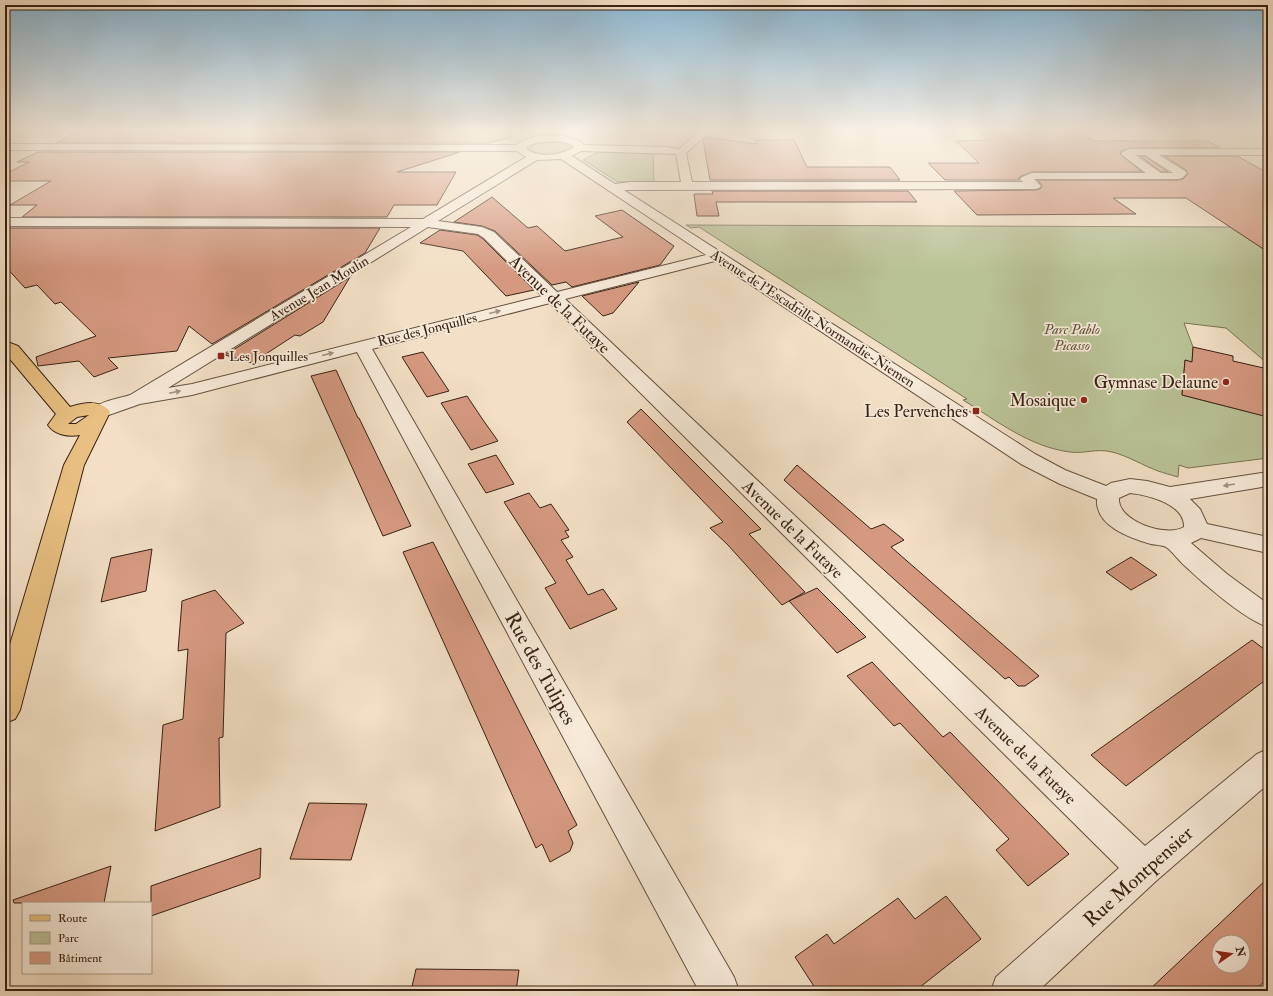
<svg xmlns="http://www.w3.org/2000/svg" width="1273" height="996" font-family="'IM FELL Double Pica',serif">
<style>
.green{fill:#b9c296;stroke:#787254}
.building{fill:#d59980;stroke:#382113;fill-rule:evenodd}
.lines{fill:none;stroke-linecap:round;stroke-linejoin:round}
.minor-casing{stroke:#665040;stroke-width:2}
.major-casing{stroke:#382113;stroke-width:2}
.minor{fill:#f7ead9;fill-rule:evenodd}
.major{fill:#e9c082;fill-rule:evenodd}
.oneway{fill:#a19080}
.poi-dot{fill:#8f2418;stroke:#f7ead9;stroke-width:1.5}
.labels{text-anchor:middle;stroke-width:3.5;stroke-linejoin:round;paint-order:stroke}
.far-street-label{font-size:14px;fill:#382113;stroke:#f7ead9}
.far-park-label{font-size:14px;font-style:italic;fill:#5f513a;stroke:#f7ead9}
.far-poi-label{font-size:14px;fill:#382113;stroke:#f7ead9;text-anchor:start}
.street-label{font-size:17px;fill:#382113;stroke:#f7ead9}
.poi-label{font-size:17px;fill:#382113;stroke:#f7ead9;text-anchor:end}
.near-street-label{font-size:20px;fill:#382113;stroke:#f7ead9}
</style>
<rect width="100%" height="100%" fill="#f2dfc5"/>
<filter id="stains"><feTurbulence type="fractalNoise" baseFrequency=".005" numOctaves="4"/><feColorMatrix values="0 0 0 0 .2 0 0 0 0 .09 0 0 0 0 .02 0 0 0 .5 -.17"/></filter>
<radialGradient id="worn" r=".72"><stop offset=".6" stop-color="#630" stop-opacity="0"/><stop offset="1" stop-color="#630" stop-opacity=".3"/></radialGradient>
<!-- green -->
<path class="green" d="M 547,142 L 560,142 L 571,147 C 565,158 539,156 530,150 L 532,145 Z
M 598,152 L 653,152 L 654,182 L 618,182 L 583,160 Z
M 686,225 L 1230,227 L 1268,252 L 1268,364 L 1226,328 L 1184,323 L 1193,347 L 1192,362 L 1185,360 L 1182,395 L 1268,417 L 1268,458 L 1188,468 L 1179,465 L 1178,477 C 1171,475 1164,473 1158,471 C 1142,465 1128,456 1112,452 C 1096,448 1085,454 1070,452 C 1030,447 997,421 963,400 L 967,399 L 699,227 L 691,228 Z"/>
<!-- building -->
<path class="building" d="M 78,131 L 510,132 L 511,137 L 489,143 L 56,143 Z
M 983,131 L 1081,131 L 1094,141 L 1208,141 L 1220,148 L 1130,148 L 1121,151 L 1120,154 L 1142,172 L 1032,172 L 1021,176 L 1018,179 L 1019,180 L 945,180 L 928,163 L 979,163 L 956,141 L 988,140 L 981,134 L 986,134 Z
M 706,137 L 757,144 L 755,140 L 794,140 L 807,167 L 890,167 L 900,180 L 710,180 L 703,140 Z
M 38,152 L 460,152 L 397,172 L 456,172 L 437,205 L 394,205 L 387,217 L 22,217 L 37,205 L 10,205 L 51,181 L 5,181 L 5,174 L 29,162 L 17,162 Z
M 1140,156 L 1145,156 L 1168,172 L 1161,172 Z
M 1164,156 L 1237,156 L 1268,173 L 1268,252 L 1186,198 L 1113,198 L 1136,214 L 977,215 L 954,191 L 1035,190 L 1040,189 L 1042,186 L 1038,180 L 1178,180 L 1183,179 L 1188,174 L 1186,170 Z
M 712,191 L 908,191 L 917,202 L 716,202 L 719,216 L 697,216 L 694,194 L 713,194 Z
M 492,197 L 528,228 L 537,226 L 565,251 L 623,237 L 595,216 L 622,210 L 674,246 L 660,265 L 572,287 L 566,282 L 552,285 L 495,231 L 482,226 L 454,222 Z
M 7,228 L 380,228 L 365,253 L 212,344 L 189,326 L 177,351 L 108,358 L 118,368 L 94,377 L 79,361 L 38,366 L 36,357 L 96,336 L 61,302 L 55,304 L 37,285 L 25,288 L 5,266 L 5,229 Z
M 440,230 L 477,235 L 483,239 L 534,290 L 506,296 L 463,251 L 420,243 Z
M 350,277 L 323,322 L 300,336 L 295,335 L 252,363 L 225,355 Z
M 639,282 L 613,313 L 603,316 L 582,296 Z
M 1193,347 L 1233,356 L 1233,361 L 1268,369 L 1268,417 L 1182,395 L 1185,360 L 1192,362 Z
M 423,352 L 449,391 L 427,397 L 402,357 Z
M 336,370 L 358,418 L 359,418 L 411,526 L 383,536 L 311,376 Z
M 467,396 L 483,420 L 498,441 L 471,450 L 441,403 Z
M 641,409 L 761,529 L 749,534 L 805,592 L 782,605 L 727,544 L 710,528 L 723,522 L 627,422 Z
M 496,455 L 514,484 L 486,493 L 468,464 Z
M 797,465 L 871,529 L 884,524 L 904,540 L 891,547 L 1039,676 L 1025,686 L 1018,686 L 1009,677 L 1005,679 L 784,480 Z
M 529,493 L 540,508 L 551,504 L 569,530 L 565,531 L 569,537 L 561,540 L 573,557 L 566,560 L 588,595 L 603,589 L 617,609 L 570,629 L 545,588 L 556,583 L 504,502 Z
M 433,542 L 577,825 L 568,831 L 573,843 L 570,851 L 550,862 L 542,844 L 536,848 L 403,552 Z
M 152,549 L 146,591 L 101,602 L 111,558 Z
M 1131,557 L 1157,575 L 1131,590 L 1106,572 Z
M 817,588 L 866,637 L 837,653 L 789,601 Z
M 215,590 L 244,623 L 226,633 L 223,737 L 219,738 L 220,807 L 155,831 L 163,725 L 183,719 L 188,649 L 178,651 L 182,601 Z
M 1252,640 L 1268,652 L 1268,678 L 1126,786 L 1091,755 Z
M 872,662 L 943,737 L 950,732 L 1069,854 L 1028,886 L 996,850 L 1009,839 L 900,723 L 894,726 L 847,676 Z
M 309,803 L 367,804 L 351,860 L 290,859 Z
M 261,848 L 260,878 L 151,916 L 151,886 Z
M 111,866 L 104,903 L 14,903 L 13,900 Z
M 1268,878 L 1268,977 L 1255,991 L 1148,991 ZM 1219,942 L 1243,942 L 1243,966 L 1219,966 Z
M 946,896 L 981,939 L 915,991 L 817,991 L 795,957 L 827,934 L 834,944 L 898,898 L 915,919 Z
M 416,969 L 519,970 L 516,991 L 411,991 Z"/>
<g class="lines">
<defs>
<path id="minor" d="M 699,131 L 711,131 L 686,153 L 692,182 L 1023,182 L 1020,179 L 1022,177 L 1032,173 L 1146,173 L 1121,154 L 1122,152 L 1130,149 L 1268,149 L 1268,155 L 1159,155 L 1185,171 L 1187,173 L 1182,178 L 1178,179 L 1034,179 L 1041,186 L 1039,188 L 1035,189 L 624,190 L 1035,454 L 1065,470 L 1106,486 L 1111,483 L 1130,479 L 1147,481 L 1170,487 L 1268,472 L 1268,486 L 1190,499 L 1200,509 L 1207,524 L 1268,537 L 1268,553 L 1201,538 L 1191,543 L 1227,574 L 1268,604 L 1268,627 C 1244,619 1204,584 1185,566 C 1180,562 1171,550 1166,547 C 1162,545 1155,545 1151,544 C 1130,538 1095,526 1097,499 L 1060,484 L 1021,464 L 715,261 L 565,299 L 1145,846 L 1257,754 L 1268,749 L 1268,784 L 1156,881 L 1038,991 L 991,991 L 996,977 L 1119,868 L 550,303 L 372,349 L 734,977 L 739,991 L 699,991 L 357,352 L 192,395 L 140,404 L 100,418 L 93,416 L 90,412 C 98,401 118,399 130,395 L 411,227 L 5,226 L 5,218 L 423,219 L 526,157 L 517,151 L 5,150 L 5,144 L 517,145 C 529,132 573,132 584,145 L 667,147 L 679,149 ZM 557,141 L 568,143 L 574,147 C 563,155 536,159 526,148 L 534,143 ZM 581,151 L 676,154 L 681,182 L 630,182 L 615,184 L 572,156 ZM 1135,155 L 1145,155 L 1173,173 L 1161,173 ZM 561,159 L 706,255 L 557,292 L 494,232 L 482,227 L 438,221 L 537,160 ZM 428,227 L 478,234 L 484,238 L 542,296 L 192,384 L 168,388 ZM 1130,493 C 1148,495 1185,504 1184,527 C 1166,538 1117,521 1119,498 Z"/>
<path id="major" d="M 5,341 L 18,346 L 70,407 C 83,403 101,399 110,412 L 84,465 L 20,710 L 15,719 L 5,723 L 5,661 L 64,465 L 80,435 C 68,437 55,435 48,425 L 56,414 L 5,353 ZM 89,415 L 76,424 L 68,424 L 77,417 Z"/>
</defs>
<!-- minor casing -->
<use href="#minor" class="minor-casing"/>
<!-- major casing -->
<use href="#major" class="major-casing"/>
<!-- minor -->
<use href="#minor" class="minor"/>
<!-- major -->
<use href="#major" class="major"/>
</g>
<!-- one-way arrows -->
<defs><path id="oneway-solid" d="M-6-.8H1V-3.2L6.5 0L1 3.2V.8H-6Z"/></defs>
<g class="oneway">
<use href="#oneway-solid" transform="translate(495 312) rotate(-14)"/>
<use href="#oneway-solid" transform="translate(328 354) rotate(-14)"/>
<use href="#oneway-solid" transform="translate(175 392) rotate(-12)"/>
<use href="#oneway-solid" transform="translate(1229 485) rotate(171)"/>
</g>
<!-- sky -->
<linearGradient id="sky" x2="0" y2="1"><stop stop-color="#89b7d4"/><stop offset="0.48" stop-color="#f9f1e5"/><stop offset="1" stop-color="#f9f1e5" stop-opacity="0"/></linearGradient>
<rect width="1273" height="271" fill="url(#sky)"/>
<!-- markers -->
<g class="poi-dot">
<rect x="217" y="352" width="8" height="8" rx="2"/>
<circle cx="1226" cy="382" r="4"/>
<circle cx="1084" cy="400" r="4"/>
<rect x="972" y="407" width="8" height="8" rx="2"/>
</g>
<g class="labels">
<!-- far-street labels -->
<g class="far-street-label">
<text transform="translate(319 288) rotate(-31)" y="5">Avenue Jean Moulin</text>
<text transform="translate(813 318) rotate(33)" y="5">Avenue de l'Escadrille Normandie-Niemen</text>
<text transform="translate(427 329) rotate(-14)" y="5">Rue des Jonquilles</text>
</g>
<!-- far-park labels -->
<g class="far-park-label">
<text x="1072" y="334">Parc Pablo<tspan x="1072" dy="16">Picasso</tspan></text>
</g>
<!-- far-poi labels -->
<g class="far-poi-label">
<text x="229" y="361">Les Jonquilles</text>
</g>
<!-- street labels -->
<g class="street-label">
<text transform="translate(560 304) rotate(44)" y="6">Avenue de la Futaye</text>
<text transform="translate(793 529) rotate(44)" y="6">Avenue de la Futaye</text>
<text transform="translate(1026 755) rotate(44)" y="6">Avenue de la Futaye</text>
</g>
<!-- poi labels -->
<g class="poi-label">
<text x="1218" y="388">Gymnase Delaune</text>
<text x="1076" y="406">Mosaique</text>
<text x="968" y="417">Les Pervenches</text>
</g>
<!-- near-street labels -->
<g class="near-street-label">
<text transform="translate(541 668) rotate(61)" y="7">Rue des Tulipes</text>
<text transform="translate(1138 876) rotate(-42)" y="7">Rue Montpensier</text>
</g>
</g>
<!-- margin -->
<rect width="1273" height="996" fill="none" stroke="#f2dfc5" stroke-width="20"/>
<rect x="6" y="6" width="1261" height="984" fill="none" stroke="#382113" stroke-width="2"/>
<rect x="10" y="10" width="1253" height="976" fill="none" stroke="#382113"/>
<!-- legend -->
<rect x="22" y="902" width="130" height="72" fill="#f7ead9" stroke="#ab9a8a"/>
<rect x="30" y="915" width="20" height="6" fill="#e9c082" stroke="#ab9a8a"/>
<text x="58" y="922" font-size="12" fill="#382113">Route</text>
<rect x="30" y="932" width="20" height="12" fill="#b9c296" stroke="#ab9a8a"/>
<text x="58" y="942" font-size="12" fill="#382113">Parc</text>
<rect x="30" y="952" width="20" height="12" fill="#d59980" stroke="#ab9a8a"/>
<text x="58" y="962" font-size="12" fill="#382113">Bâtiment</text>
<!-- north arrow -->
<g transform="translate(1231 954) rotate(77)"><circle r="19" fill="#f7ead9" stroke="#ab9a8a"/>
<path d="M0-3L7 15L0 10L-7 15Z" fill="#8f2418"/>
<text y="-6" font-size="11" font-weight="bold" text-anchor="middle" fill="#382113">N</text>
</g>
<rect width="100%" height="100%" filter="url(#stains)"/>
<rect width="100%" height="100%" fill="url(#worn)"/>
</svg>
